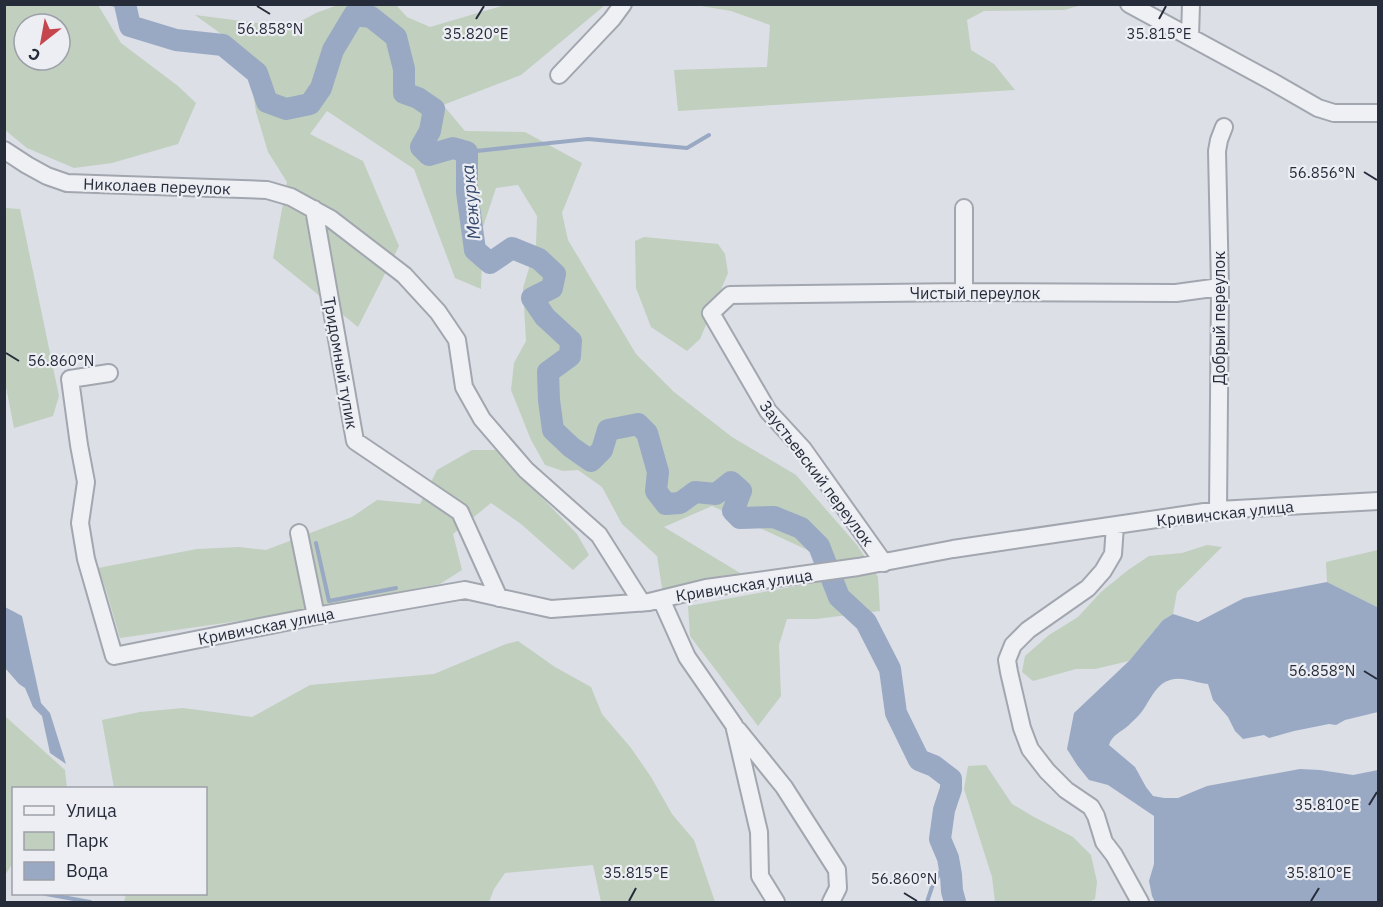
<svg xmlns="http://www.w3.org/2000/svg" width="1383" height="907" font-family="'IBM Plex Sans',sans-serif">
  <style>
    .green { fill: #c1cfbe; fill-rule: evenodd }
    .water { fill: #99a9c4 }
    .lines { fill: none; stroke-linecap: round; stroke-linejoin: round }
    .stream { stroke: #99a9c4; stroke-width: 4 }
    .river { stroke: #99a9c4; stroke-width: 22 }
    .minor-casing { stroke: #a2a6af; stroke-width: 20 }
    .minor { stroke: #eff0f4; stroke-width: 16 }
    .ticks { fill: none; stroke: #272c3b; stroke-width: 2 }
    .labels { text-anchor: middle; stroke-width: 4.5; stroke-linejoin: round; paint-order: stroke }
    .street-label { font-size: 16px; fill: #272c3b; stroke: #eceef3 }
    .water-label { font-size: 18px; font-style: italic; fill: #34476c; stroke: #eceef3 }
    .ticks-label { font-size: 15px; text-anchor: middle; fill: #272c3b; stroke: #eceef3; stroke-width: 4.5; stroke-linejoin: round; paint-order: stroke }
  </style>
  <rect width="100%" height="100%" fill="#dcdfe6"/>
  <!-- green -->
  <path class="green" d="M4,5H98L121,43L178,86L196,103L178,144L112,163L74,168L27,148L5,130ZM24,24H60V60H24Z
    M338,5H396L407,17L430,27L505,5L604,6L521,75L443,105L465,131L525,132L582,163L562,213L568,240L636,354L674,392L732,437L796,475L857,545L878,577L880,611L816,619H787L779,645L781,696L758,726L690,636L688,606L818,582L814,553L712,506L664,527L745,576L663,594L657,556L622,524L602,487L578,470L563,471L545,465L531,440L511,390L514,363L526,341L523,288L536,245L537,216L518,185L496,188L483,227L481,289L455,278L414,169L327,111L310,134L363,161L399,246L358,327L273,258L287,182L268,152L256,112L253,93L257,60L195,15L290,27L316,13Z
    M695,5V4L1082,5L1064,10L984,11L967,20L971,50L994,64L1015,90L678,111L674,70L767,67L770,25L731,11Z
    M5,208L20,209L59,396L53,416L14,428L4,377Z
    M644,237L718,244L725,254L728,273L700,339L687,351L651,327L636,288L635,241Z
    M472,450H496L577,534L589,555L573,570L521,524L491,503L453,534L462,570L440,584L302,612L120,638L106,590L98,568L197,549L239,547L266,550L352,517L377,500L420,504L437,470Z
    M1207,545L1222,547L1177,592L1173,614L1163,620L1129,661L1095,669H1076L1033,681L1022,672L1025,656L1049,635L1078,617L1101,592L1128,570L1149,556L1182,553Z
    M1378,550V606L1377,607L1327,582L1326,562Z
    M518,641L555,667L591,687L602,714L631,748L651,777L672,814L694,840L715,902H601L593,865L505,873L494,889L489,902H124L126,894H206V788H114L102,720L140,712L183,708L252,717L310,685L434,674L506,644Z
    M4,714L6,717L65,770L67,788H14L13,863L5,875Z
    M986,765L1012,804L1034,817L1073,837L1091,855L1097,882L1095,899L1089,902H995L992,877L964,789L968,766Z"/>
  <!-- water -->
  <path class="water" d="M1327,582L1377,607L1378,612V712L1345,720L1336,725L1329,724L1294,731L1269,738L1264,735L1243,739L1235,731L1228,717L1213,700L1208,684C1195,683 1183,676 1170,680C1157,684 1152,696 1145,707C1141,714 1134,720 1129,725C1121,732 1112,735 1109,745L1135,767L1146,787L1153,796L1164,798H1178L1207,786L1300,769L1320,770L1353,775L1378,770V902H1155L1152,896L1149,881L1154,864V816L1108,785L1089,780L1077,765L1067,749L1074,713L1129,661L1163,620L1173,614L1198,622L1244,598Z
    M5,607L22,616L41,703L50,713L66,764L50,753L42,716L33,707L25,688L19,684L5,668Z"/>
  <g class="lines">
    <!-- stream -->
    <path class="stream" d="M111,4L125,7
      M467,152L588,139L687,148L709,135
      M316,543L329,601L396,588
      M46,894L90,902
      M927,902L932,887L948,858"/>
    <!-- river -->
    <path class="river" d="M125,4L130,26L176,40L223,45L257,73L267,102L286,109L310,104L321,88L333,50L354,15L371,17L396,37L404,69V93L418,98L434,109L430,131L421,147L429,155L453,148L467,152V192L475,250L490,263L512,248L539,259L555,274L552,288L532,298L545,317L571,341L570,356L548,372L549,400L553,430L571,447L591,461L602,450L608,430L638,424L647,433L658,472L656,491L666,504L680,503L695,492L716,494L731,482L741,491L733,511L740,518L774,517L801,528L819,546L839,597L866,622L890,669L896,713L919,760L934,766L951,779V789L944,810L940,839L948,858L951,875L952,891L955,902"/>
    <defs>
      <path id="minor" d="M1129,4L1271,81L1318,108L1334,113H1378
        M1190,37L1191,4
        M559,75L612,19L623,4
        M4,150L27,165L47,176L67,183L267,190L291,197L331,219L404,275L438,312L457,340L464,387L482,419L526,470L599,535L642,603
        M314,209L355,441L460,512L499,598
        M964,292V208
        M109,373L70,379L79,445L86,482L80,523L86,559L114,656L316,616L465,590L551,609L649,602L706,588L858,567L953,549L1218,510L1378,501
        M1218,510L1220,287L1217,151L1219,140L1224,127
        M1115,526L1113,554L1103,571L1088,588L1028,630L1013,645L1007,660L1009,672L1022,728L1030,749L1047,771L1066,790L1091,807L1096,816L1104,842L1114,855L1140,902
        M299,533L316,616
        M884,563L803,449L768,411L711,313L730,295L964,292L1176,293L1220,287
        M661,599L687,657L734,725L759,832L760,876L776,902
        M738,730L784,787L837,870L838,888L831,902"/>
    </defs>
    <!-- minor casing -->
    <use href="#minor" class="minor-casing"/>
    <!-- minor -->
    <use href="#minor" class="minor"/>
  </g>
  <!-- ticks -->
  <path class="ticks" d="M257,6L270,14M476,19L484,6M1159,19L1166,6M1364,172L1377,180M6,353L19,361M1364,671L1377,679M1369,805L1377,792M904,893L917,901M629,901L636,888M1311,901L1319,888"/>
  <g class="labels">
    <!-- street labels -->
    <g class="street-label">
      <text transform="translate(157 186) rotate(2)" y="6">Николаев переулок</text>
      <text x="975" y="299">Чистый переулок</text>
      <text transform="translate(1219 318) rotate(-90)" y="6">Добрый переулок</text>
      <text transform="translate(341 363) rotate(80)" y="6">Тридомный тупик</text>
      <text transform="translate(817 473) rotate(53)" y="6">Заустьевский переулок</text>
      <text transform="translate(1225 513) rotate(-6)" y="6">Кривичская улица</text>
      <text transform="translate(744 585) rotate(-9)" y="6">Кривичская улица</text>
      <text transform="translate(266 626) rotate(-11)" y="6">Кривичская улица</text>
    </g>
    <!-- water labels -->
    <g class="water-label">
      <text transform="translate(471 202) rotate(-95)" y="6">Межурка</text>
    </g>
  </g>
  <g class="ticks-label">
    <text x="270" y="34">56.858°N</text>
    <text x="1159" y="39">35.815°E</text>
    <text x="476" y="39">35.820°E</text>
    <text x="1322" y="178">56.856°N</text>
    <text x="61" y="366">56.860°N</text>
    <text x="1322" y="676">56.858°N</text>
    <text x="1327" y="810">35.810°E</text>
    <text x="636" y="878">35.815°E</text>
    <text x="1319" y="878">35.810°E</text>
    <text x="904" y="884">56.860°N</text>
  </g>
  <!-- border -->
  <rect width="1383" height="907" fill="none" stroke="#272c3b" stroke-width="12"/>
  <!-- legend -->
  <rect x="12" y="787" width="195" height="108" fill="#eceef3" stroke="#9da0a9" stroke-width="1.5"/>
  <rect x="24" y="806" width="30" height="9" fill="#eff0f4" stroke="#9da0a9" stroke-width="1.5"/>
  <text x="66" y="817" font-size="18" fill="#272c3b">Улица</text>
  <rect x="24" y="832" width="30" height="18" fill="#c1cfbe" stroke="#9da0a9" stroke-width="1.5"/>
  <text x="66" y="847" font-size="18" fill="#272c3b">Парк</text>
  <rect x="24" y="862" width="30" height="18" fill="#99a9c4" stroke="#9da0a9" stroke-width="1.5"/>
  <text x="66" y="877" font-size="18" fill="#272c3b">Вода</text>
  <!-- north arrow -->
  <g transform="translate(42 42) rotate(211)"><circle r="28" fill="#eceef3" stroke="#9da0a9" stroke-width="1.5"/>
  <path d="M0-4.5L10 22L0 15L-10 22Z" fill="#c5474d"/>
  <text y="-9" font-size="16" font-weight="bold" text-anchor="middle" fill="#272c3b">С</text>
  </g>
</svg>
